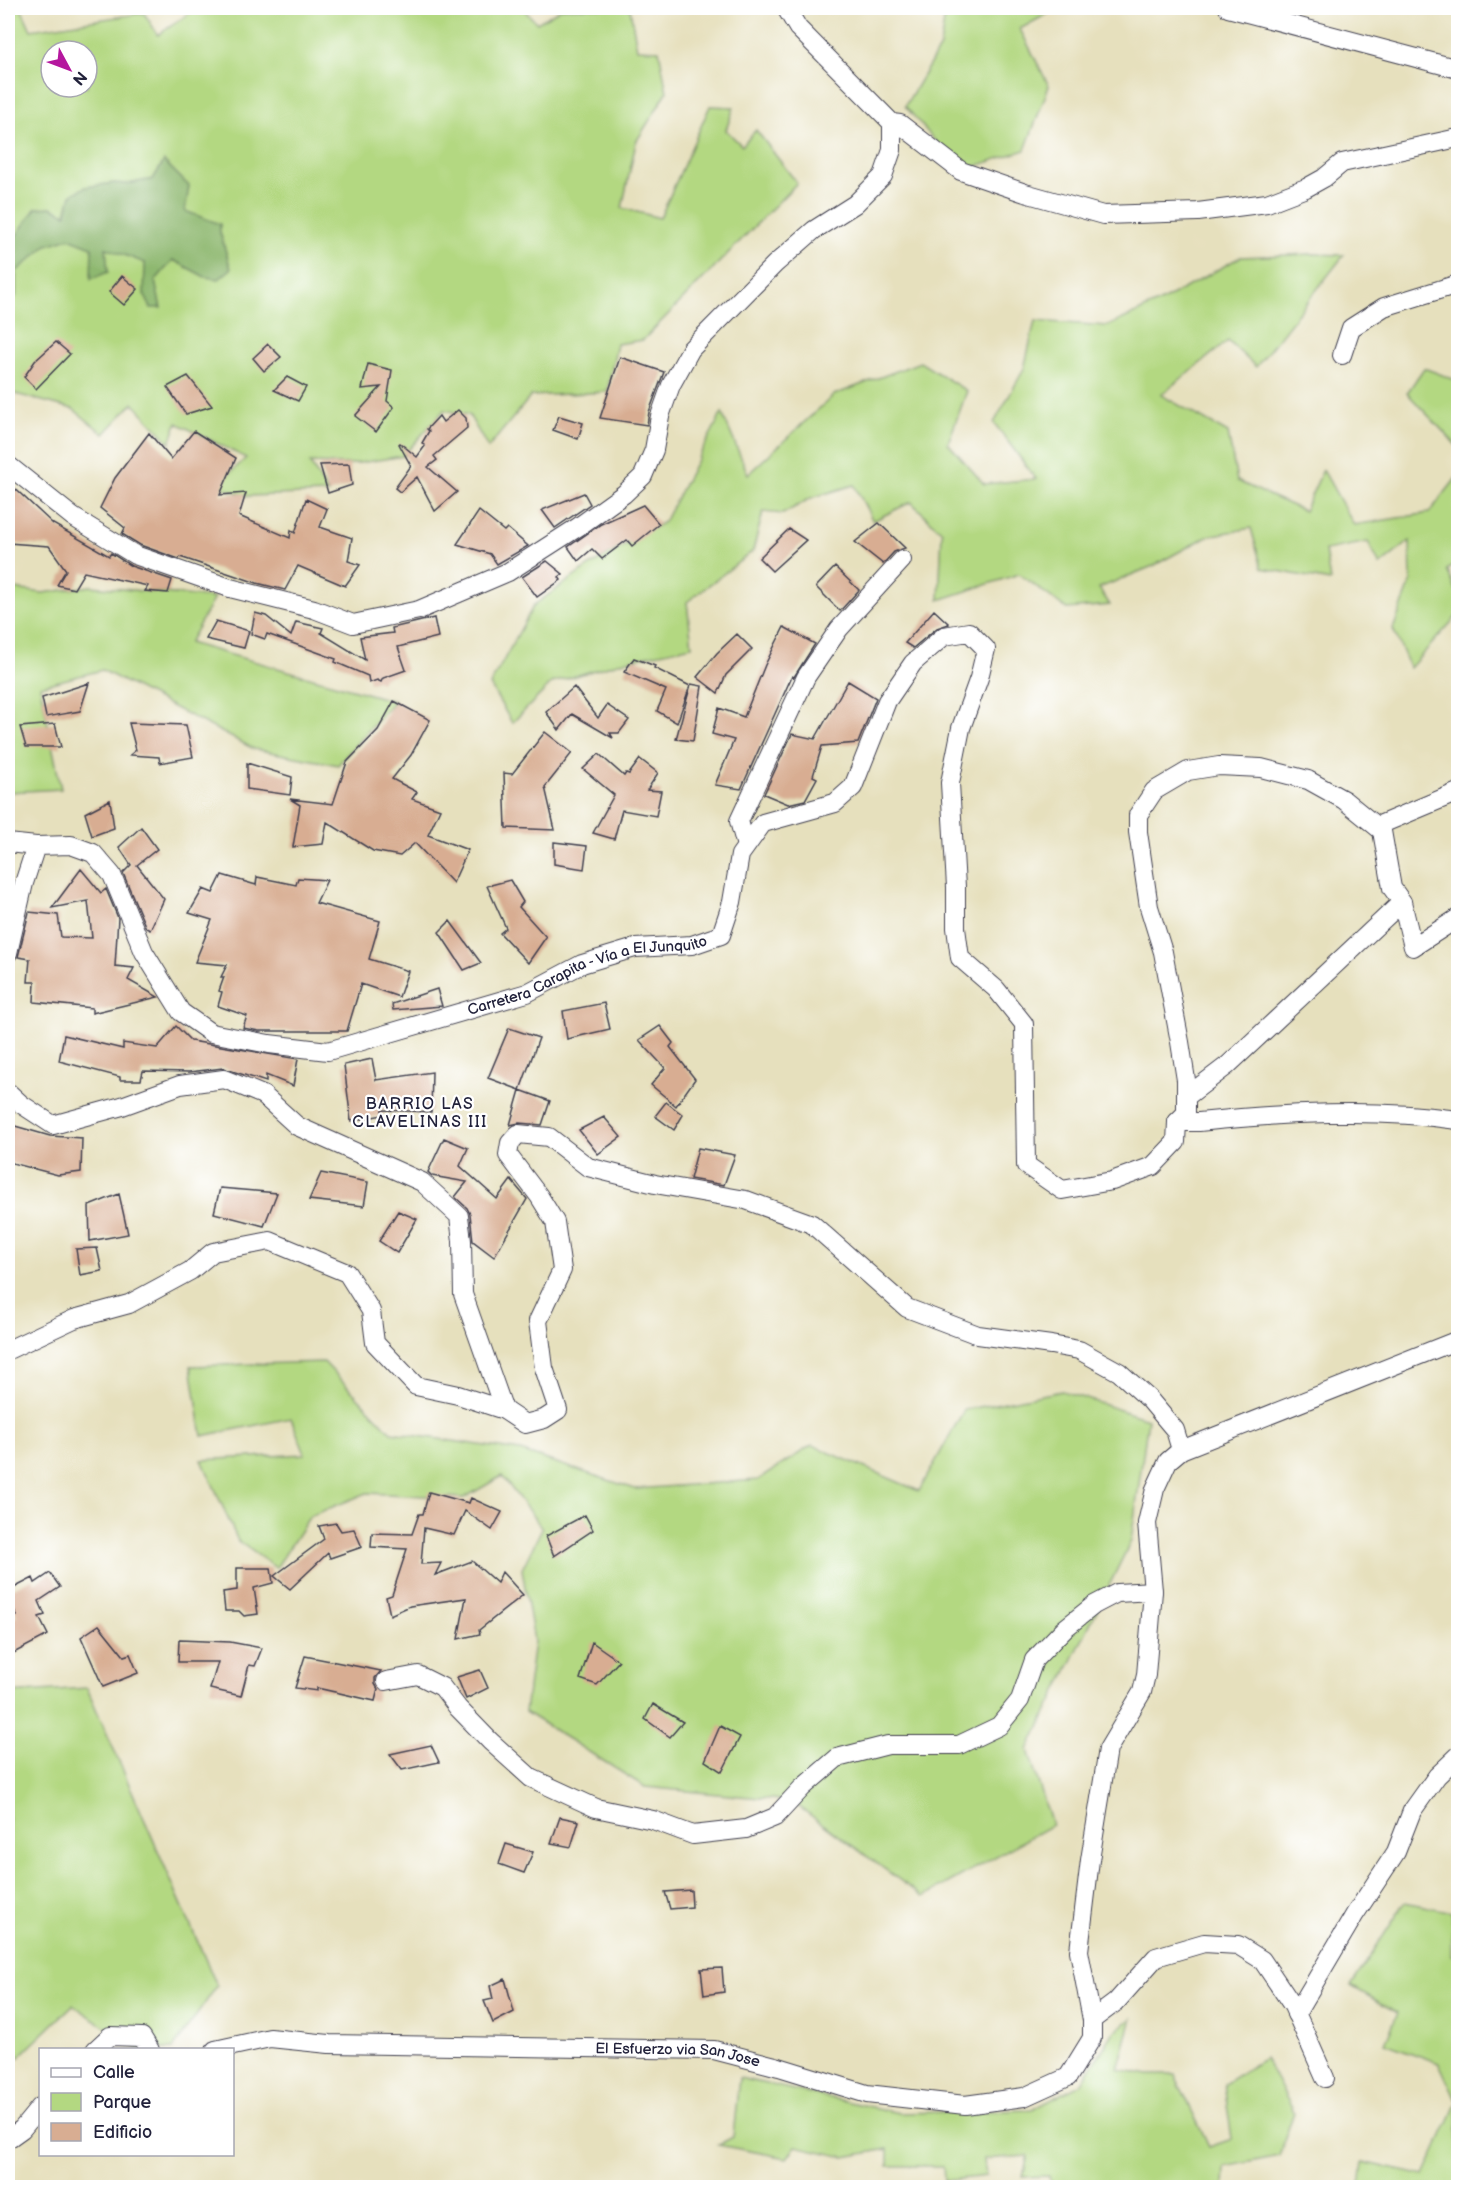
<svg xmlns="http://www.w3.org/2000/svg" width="1466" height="2195" font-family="'Balsamiq Sans',sans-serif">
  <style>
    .green { fill: #b3d881; stroke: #6a7d5e; stroke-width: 1.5; fill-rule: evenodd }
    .forest { fill: #8eb86f; stroke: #586d55; stroke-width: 1.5 }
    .building { fill: #d8ad92 }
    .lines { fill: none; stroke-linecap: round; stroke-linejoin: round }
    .minor-casing { stroke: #3f3e4e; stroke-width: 20 }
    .minor { stroke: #fff; stroke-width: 18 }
    .labels { text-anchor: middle; stroke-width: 4.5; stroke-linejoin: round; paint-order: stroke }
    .street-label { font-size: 15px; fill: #22223b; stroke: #fff }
    .neighbourhood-label { font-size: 16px; letter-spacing: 1.5px; fill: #22223b; stroke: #fff }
  </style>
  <rect width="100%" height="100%" fill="#fff"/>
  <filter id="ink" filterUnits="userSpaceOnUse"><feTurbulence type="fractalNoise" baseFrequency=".0167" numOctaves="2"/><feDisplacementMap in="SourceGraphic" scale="12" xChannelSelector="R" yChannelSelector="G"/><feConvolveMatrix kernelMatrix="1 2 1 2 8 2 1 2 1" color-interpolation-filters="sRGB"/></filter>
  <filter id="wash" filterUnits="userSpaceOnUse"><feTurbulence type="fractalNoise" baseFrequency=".008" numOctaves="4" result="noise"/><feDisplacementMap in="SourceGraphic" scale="24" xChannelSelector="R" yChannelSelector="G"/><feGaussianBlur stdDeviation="1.35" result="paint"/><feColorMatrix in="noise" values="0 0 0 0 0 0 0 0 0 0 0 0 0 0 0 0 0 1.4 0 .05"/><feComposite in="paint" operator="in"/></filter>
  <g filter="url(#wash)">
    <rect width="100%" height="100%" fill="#e6e0bd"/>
    <!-- green -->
    <path class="green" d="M8,8H21L31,30L144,13L158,35L197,8H522L537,23L562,8H630L637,49L659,50L667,92L636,142L622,208L660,218L710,106L734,107L726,130L742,146L756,130L797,183L643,340L617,344L607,392L531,396L488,448L469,415L444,410L403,456L353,464L310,463L328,493L248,496L216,486L246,458L177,423L170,443L133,403L104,434L73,409L8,392ZM51,51H87V87H51Z
      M946,8H1058L1020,29L1049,86L1025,150L961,171L905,106L940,47Z
      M1312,254L1344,255L1256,367L1228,341L1161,395L1228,433L1237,481L1304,511L1323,470L1354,525L1429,513L1458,476V563L1447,570L1458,594V615L1410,668L1393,629L1411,582L1410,541L1380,565L1368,542L1325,550L1330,581L1262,568L1251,528L1208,536L1153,566L1099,588L1110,605L1067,609L1019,574L939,600L942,532L911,502L873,521L854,485L811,498L783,514L763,512L753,551L687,602L692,646L628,660L552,683L512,723L490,685L534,605L588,567L664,522L722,413L748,474L834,395L920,362L967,391L948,443L984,484L1036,479L994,423L1024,369L1035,321L1108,326L1164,300L1240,257Z
      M1424,368L1458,381V447L1407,393Z
      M91,586L214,598L189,643L394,701L338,765L254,749L102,670L40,686L61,789L8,792V588L43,593Z
      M324,1362L391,1432L520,1451L635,1489L758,1480L812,1445L919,1491L964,1410L1062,1391L1148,1419L1131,1541L1028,1750L1052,1825L923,1897L791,1801L645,1787L525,1712L534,1641L522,1569L542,1528L502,1476L464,1498L367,1493L310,1516L276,1568L238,1541L202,1460L305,1454L291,1418L202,1436L191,1366Z
      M87,1688L217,1986L173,2049H138L73,2005L18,2058L8,2052V1693Z
      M1405,1902L1452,1912V1955L1458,1957V2187H1360L1363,2162L1424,2176L1457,2102L1439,2063L1385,2043L1398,2013L1351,1986Z
      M1132,2018L1118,2069L1149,2075H1175L1209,2147L1232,2139L1224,2084L1265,2058L1294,2112L1279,2156L1225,2167L1224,2187L1056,2188L1051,2187L1049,2176L1023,2177L1028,2156L984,2159L986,2176L944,2181L943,2166H888V2149L845,2157L796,2146L787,2158L718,2145L733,2137L739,2078L899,2113L1032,2110L1081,2084L1113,2033Z"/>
    <!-- forest -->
    <path class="forest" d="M164,161L189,186L185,211L220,224V232L231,269L219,279L205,277L173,260L155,281L161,308H151L144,294L145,263L106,248L108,272L91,279L92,247L69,238L47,245L16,272V296L8,288V247L36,208L51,207L66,214L71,195L85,187L114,183L127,184L153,179Z"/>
    <g id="blocks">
      <!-- building -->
      <path class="building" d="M122,276L138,289L124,305L109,292Z
        M56,342L70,354L36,389L24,377L35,361Z
        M268,344L281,357L264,371L253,358Z
        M620,357L664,372L649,412L647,425L600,418Z
        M368,364L392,370L387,401L394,407L376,432L355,416L381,387L362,389Z
        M188,376L212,406L186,414L167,387Z
        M287,377L306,387L298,401L274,390Z
        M458,410L466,418L467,428L434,456L437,460L428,467L457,492L435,511L417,477L400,492L395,488L411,466L399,444L400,443L417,457L425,446L422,443L429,431L427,429L439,416L443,422Z
        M559,416L583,423L578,439L553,430Z
        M194,431L236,458L220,495L246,493L239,516L290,538L291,530L295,533L306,499L327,509L320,527L352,538L348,561L360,565L345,586L298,566L285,590L257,583L180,557L179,559L140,545L122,534L125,528L100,508L115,478L149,433L171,459Z
        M349,464L352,485L328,493L320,465Z
        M8,482L53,524L109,556L111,553L131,566L172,580L168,593L145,591L148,586L84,572L74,589L57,585L66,570L49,546L8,543Z
        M584,493L590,504L555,528L542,510Z
        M643,505L659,524L632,546L627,540L602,559L592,549L578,561L568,547L601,524Z
        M479,511L504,531L507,528L528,546L497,564L490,554L457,544Z
        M879,523L905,548L894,552L883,564L855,542Z
        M789,529L806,540L772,571L759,558Z
        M547,561L563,574L559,577L561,580L537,597L522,577Z
        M835,567L859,590L840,611L816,587Z
        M934,610L949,624L937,628L913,648L905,643Z
        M255,613L266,616L291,636L296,622L323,628L321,633L365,660L360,637L393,633L392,628L434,618L438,637L398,647L406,670L383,678L381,682L377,680L369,683L368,676L335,662L336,659L267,634L265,639L251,634Z
        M216,621L249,631L244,648L206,639Z
        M784,627L815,644L794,677L792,676L741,789L715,785L734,740L712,734L719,708L744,717L765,665Z
        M737,634L752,649L726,675L718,693L697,677L717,653Z
        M634,658L655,666L654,668L690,686L677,723L657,711L666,690L624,672Z
        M848,681L876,698L858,743L822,746L813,776L817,778L805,800L788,804L764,794L792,734L815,739Z
        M89,683L80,711L46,717L42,698Z
        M691,684L702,686L693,741L676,739Z
        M574,687L598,718L607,705L629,720L619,733H610L613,738L572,714L559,730L546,712Z
        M394,701L430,720L411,755L392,779L417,792L412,799L440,809L428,835L468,850L453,883L415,843L400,856L373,851L327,822L323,844L293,847L300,805L290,799L333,804L347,762L378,730Z
        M129,723L186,725L193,757L160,763L159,757L130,755L136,750Z
        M55,724L61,747H26L20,727Z
        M545,732L572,753L545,787L555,830L506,828L504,773L512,774Z
        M599,754L624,776L626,773L629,774L640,759L658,773L647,790L661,791L656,816L622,810L614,839L593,833L614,795L583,769Z
        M247,763L292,777L290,795L247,789Z
        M110,800L114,828L92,836L85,813Z
        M141,827L157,849L137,865L164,899L150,930L146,928L123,873L131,865L119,847Z
        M554,842L587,846L584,869L554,864Z
        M81,869L101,893L106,889L118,918L115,966L134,968L128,980L158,997L92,1013V1008L34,1002L35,982H28L30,959L18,957L29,912L58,915L61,937L92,938L88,901L52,908Z
        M222,875L256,885L257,877L296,885L298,878L327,880L316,903L380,921L369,959L408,971L399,997L361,984L347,1031H259L243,1028L247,1016L218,1006L222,992L219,991L224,977H221L227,965L195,962L212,920L189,913L203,889L213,893Z
        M510,880L523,902L519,907L546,937L528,963L500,933L506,928L487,886Z
        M450,921L481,963L464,970L439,932Z
        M437,989L442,1006L393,1010L392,1004Z
        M604,1003L610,1029L567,1039L563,1011Z
        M176,1026L191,1041L298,1059L293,1086L266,1075V1082L223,1068L189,1072L143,1071L141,1080H120V1077L59,1061L64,1035L123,1049V1043L157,1048Z
        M660,1026L673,1043L670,1047L695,1079L676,1106L651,1085L665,1068L639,1040Z
        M509,1028L539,1038L520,1090L488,1078Z
        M372,1059L376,1080L432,1072L431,1112L382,1110L383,1115L351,1121L344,1065Z
        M520,1090L550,1101L542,1125L519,1123L510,1125Z
        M666,1102L683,1115L674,1130L655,1116Z
        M604,1117L621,1137L598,1154L579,1130Z
        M8,1124L50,1136L82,1138L81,1172L58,1175L8,1162Z
        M444,1138L468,1148L460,1166L497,1199L511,1180L527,1199L494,1257L473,1241L470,1214L467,1208L455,1197L467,1182L432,1176L428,1172Z
        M698,1148L735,1155L724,1185L690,1179Z
        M321,1173L368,1182L364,1206L309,1200Z
        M220,1188L277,1193L264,1226L214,1213Z
        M119,1194L128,1234L90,1241L89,1206Z
        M398,1211L417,1219L397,1253L379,1241Z
        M97,1248L102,1271L80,1275L76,1249Z
        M429,1492L469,1503L471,1498L502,1512L492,1530L465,1511L454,1535L424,1528L421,1564L441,1563L435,1575L472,1561L497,1583L502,1572L523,1595L479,1630L480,1634L458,1639L466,1598L410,1606L390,1615L386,1597L392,1595L407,1549L371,1547L372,1533L412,1534L419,1514H423Z
        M585,1515L593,1530L554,1556L546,1536Z
        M336,1523L341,1531L354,1529L362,1547L330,1558L328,1553L290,1589L274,1576L324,1539L319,1526Z
        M237,1568H271L273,1583L254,1588L258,1614L244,1616L239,1611H225L223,1592L237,1590Z
        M50,1573L60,1587L39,1601L45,1615L39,1617L48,1635L8,1656V1620L17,1616L8,1597V1591L33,1578L35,1583Z
        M99,1625L124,1656L130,1654L138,1673L103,1687L81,1637Z
        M179,1640L230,1642L262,1648L255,1666L249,1665L241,1696L210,1689L218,1662H178Z
        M592,1642L619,1661L597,1685L580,1679Z
        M305,1656L381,1671L375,1678V1684L378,1689L375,1701L317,1688V1691L295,1688Z
        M480,1670L488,1688L466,1699L457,1677Z
        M653,1704L683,1722L670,1737L645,1719Z
        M720,1726L740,1737L722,1772L705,1761Z
        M431,1745L439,1762L402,1770L390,1754Z
        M560,1817L579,1821L571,1847L551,1843Z
        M506,1844L533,1852L524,1873L499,1864Z
        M691,1890L692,1907L670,1909L665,1892Z
        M722,1968L724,1992L704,1995L701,1969Z
        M505,1979L514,2012L493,2023L484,2001L493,1999L490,1986Z"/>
    </g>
  </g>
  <g filter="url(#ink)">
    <use href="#blocks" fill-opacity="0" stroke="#3f3e4e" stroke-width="1.5"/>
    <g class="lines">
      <defs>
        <g id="minor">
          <path d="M786,8L798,28L892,123L900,124L961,171L1025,193L1103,215L1198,212L1267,203L1306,188L1324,178L1342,163L1458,138"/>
          <path d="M1228,8L1458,69"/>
          <path d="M1342,355L1351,328L1384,307L1458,284"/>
          <path d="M8,465L73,517L135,555L230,588L314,609L353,624L419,610L508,572L578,527L624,494L643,476L654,450L660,416L671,385L691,349L775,264L814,230L855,204L883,176L892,150V123"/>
          <path d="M1377,826L1458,792"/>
          <path id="s1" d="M8,843L36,846L71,845L93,853L112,875L144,952L181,1012L211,1033L269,1044L328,1051L527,993L582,964L635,948L692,945L721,935L732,902L740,855L763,823L835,803L853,787L887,701L913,663L944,636L969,632L986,649L979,678L961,728L950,783L956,887V928L960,958L996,989L1024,1024L1026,1165L1062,1190L1112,1181L1153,1166L1176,1142L1177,1122L1186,1113V1080L1180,1042L1163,952L1149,907L1138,832V815L1154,791L1188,771L1219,766L1261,768L1308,780L1344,800L1382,831L1392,888L1402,902L1413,947L1458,918"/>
          <path d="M746,846L739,821L806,677L839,629L902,560"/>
          <path d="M8,953L24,883L36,846"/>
          <path d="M8,1092L21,1104L53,1125L122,1106L180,1085L224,1079L263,1095L297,1126L422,1182L459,1216L462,1241L463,1294L504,1410"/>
          <path d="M1186,1097L1228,1065L1402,902"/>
          <path d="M1177,1122H1199C1285,1113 1373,1108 1458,1120"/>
          <path d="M8,1350L74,1319L129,1304L190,1271L213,1252L270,1241L347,1273L371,1311L375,1343L416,1386L458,1395L504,1410L525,1424L544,1419L558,1410L544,1368L538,1321L562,1270L555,1222L539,1196L508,1155L510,1143L518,1134L549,1137L588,1167L655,1184L746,1200L812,1224L907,1308L978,1335L1051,1345L1079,1350L1119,1372L1149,1399L1175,1430L1181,1450"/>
          <path d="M386,1681L418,1675L442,1687L458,1708L490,1741L531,1778L596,1808L653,1820L693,1835L746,1829L775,1817L802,1788L837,1758L888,1745H959L999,1726L1020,1700L1034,1660L1064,1629L1094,1605L1117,1593L1153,1591"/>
          <path d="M1296,2014L1355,1914L1396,1852L1412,1811L1437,1776L1458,1756"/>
          <path d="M1092,2020L1116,2002L1156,1957L1204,1943L1238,1945L1262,1960L1293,2006L1325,2078"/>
          <path d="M95,2050L110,2036L142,2037L150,2050"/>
          <path id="s2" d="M215,2050L270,2038L329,2044L714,2050L779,2067L867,2094L965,2105L1024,2097L1068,2077L1092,2038V2020L1079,1951L1090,1860L1108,1749L1142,1692L1146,1675L1153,1591L1147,1523L1155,1489L1168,1461L1181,1450L1458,1340"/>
          <path d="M8,2139L22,2129L40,2107"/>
        </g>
      </defs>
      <!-- minor casing -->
      <use href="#minor" class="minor-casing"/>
      <!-- minor -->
      <use href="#minor" class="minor"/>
    </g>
  </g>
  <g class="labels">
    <!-- street labels -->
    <g class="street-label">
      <text dy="5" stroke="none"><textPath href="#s1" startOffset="696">Carretera Carapita - Vía a El Junquito</textPath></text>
      <text dy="5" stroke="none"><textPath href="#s2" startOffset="465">El Esfuerzo via San Jose</textPath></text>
    </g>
    <!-- neighbourhood labels -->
    <g class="neighbourhood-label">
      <text x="420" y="1109">BARRIO LAS<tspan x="420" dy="18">CLAVELINAS III</tspan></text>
    </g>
  </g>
  <!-- margin -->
  <rect width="1466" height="2195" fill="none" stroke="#fff" stroke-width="30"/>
  <!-- legend -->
  <rect x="39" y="2048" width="195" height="108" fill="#ffffff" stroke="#a7a7b1" stroke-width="1.5"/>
  <rect x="51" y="2068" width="30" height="9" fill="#ffffff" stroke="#a7a7b1" stroke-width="1.5"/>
  <text x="93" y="2078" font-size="18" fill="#22223b">Calle</text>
  <rect x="51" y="2093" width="30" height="18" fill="#b3d881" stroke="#a7a7b1" stroke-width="1.5"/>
  <text x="93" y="2108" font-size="18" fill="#22223b">Parque</text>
  <rect x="51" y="2123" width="30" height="18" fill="#d8ad92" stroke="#a7a7b1" stroke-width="1.5"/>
  <text x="93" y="2138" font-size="18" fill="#22223b">Edificio</text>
  <!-- north arrow -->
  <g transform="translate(69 69) rotate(131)"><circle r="28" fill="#ffffff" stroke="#a7a7b1" stroke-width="1.5"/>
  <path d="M0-4.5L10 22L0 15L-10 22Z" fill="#b5179e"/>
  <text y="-9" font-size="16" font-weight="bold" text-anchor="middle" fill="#22223b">N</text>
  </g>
</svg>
